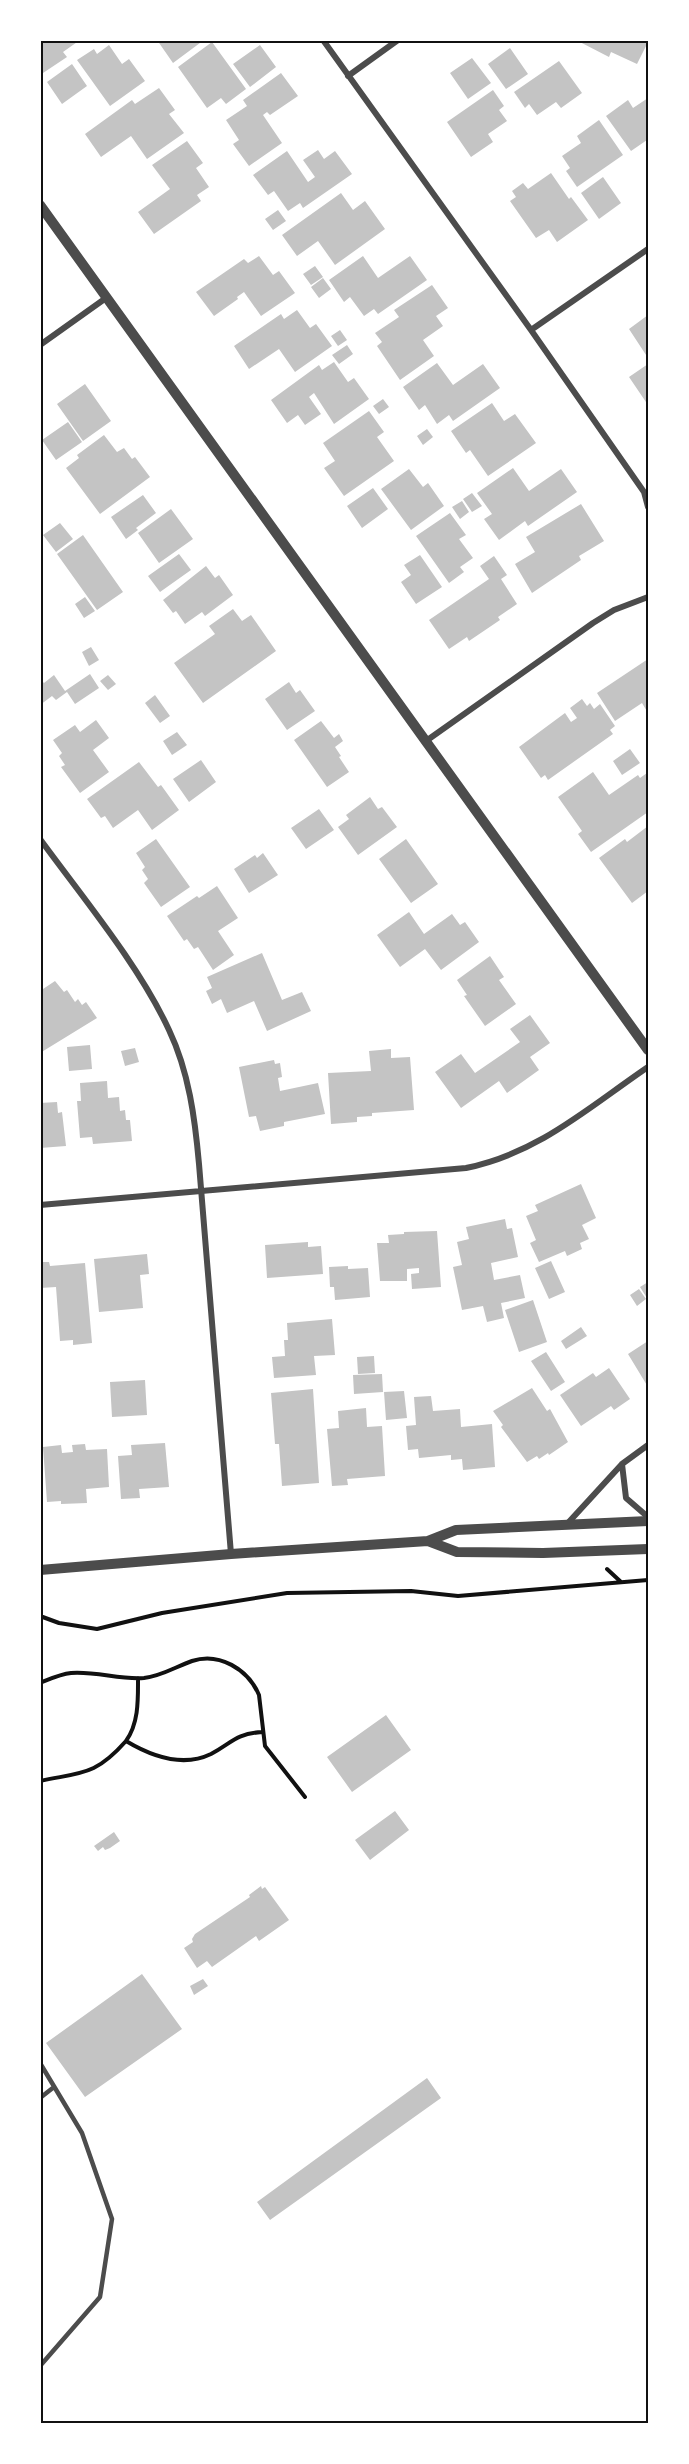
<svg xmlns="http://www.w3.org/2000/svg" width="689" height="2464" font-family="'DM Sans',sans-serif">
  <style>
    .building { fill: #c4c4c4 }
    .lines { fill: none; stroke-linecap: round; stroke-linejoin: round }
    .path { stroke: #111; stroke-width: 4 }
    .service { stroke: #4c4c4c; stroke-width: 4.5 }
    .minor { stroke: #4c4c4c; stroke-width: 6 }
    .tertiary { stroke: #4c4c4c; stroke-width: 10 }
    .neatline { fill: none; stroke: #111; stroke-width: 2 }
  </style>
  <rect width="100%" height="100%" fill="#fff"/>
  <!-- building -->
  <path class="building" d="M40,40H80L63,52L67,57L40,75Z
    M157,40H204L173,63Z
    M576,40H644L648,42L637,64L611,52L609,57Z
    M212,42L246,89L226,104L221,98L207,108L178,67Z
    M109,45L122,64L129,59L145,81L110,106L77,60L94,49L97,54Z
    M260,45L276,67L250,87L233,64Z
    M510,48L528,74L506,89L488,64Z
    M472,58L491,83L468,99L450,73Z
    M559,61L582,93L561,108L556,102L537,115L529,104L525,108L514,92Z
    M72,64L87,86L62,104L47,82Z
    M281,73L298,96L270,115L267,112L263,115L282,143L249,166L233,144L239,140L226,120L247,106L243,100Z
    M159,88L175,110L169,114L184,133L147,159L131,136L101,157L85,134L132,100L135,104Z
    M493,90L504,106L499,110L507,121L488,134L493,142L471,157L447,122Z
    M648,98V142L647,140L631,151L606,116L628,100L633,108Z
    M599,120L623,155L577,187L566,171L570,168L562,156L581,143L577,136Z
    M187,141L203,163L196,168L209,187L197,195L201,201L154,234L138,212L170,189L152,165Z
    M318,150L324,159L335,151L352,174L303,208L300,203L288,211L274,191L268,195L253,175L287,151L308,182L315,177L303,160Z
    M551,173L569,199L571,197L588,220L557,242L549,230L536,238L510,201L516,197L512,191L523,183L528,189Z
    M603,177L621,203L599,219L581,193Z
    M341,193L353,210L365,201L385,229L335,265L318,241L297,256L282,235Z
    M278,210L286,221L273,230L265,219Z
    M259,256L273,275L279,271L295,293L261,316L244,292L237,297L238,299L214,316L196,292L244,259L248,263Z
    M363,256L378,278L410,256L427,280L378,314L374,309L364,316L350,297L344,302L329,280Z
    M315,266L323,277L311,285L303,274Z
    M323,278L331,289L319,298L311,287Z
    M432,285L448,308L436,316L443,326L423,340L434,356L400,380L377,346L382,342L375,333L399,317L394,310Z
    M297,310L310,328L316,324L332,346L295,372L279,349L249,369L234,346L281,314L284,319Z
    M648,315V358L629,329Z
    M340,330L347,340L338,346L331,336Z
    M347,345L353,354L339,364L332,355Z
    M334,362L348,382L354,378L369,399L334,424L314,393L309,397L321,414L305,425L298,415L287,423L271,400L319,365L322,370Z
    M437,363L453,385L483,364L500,388L453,421L449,415L437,424L425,405L419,410L403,387Z
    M648,364V405L629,377Z
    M85,384L111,421L83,441L57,404Z
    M383,399L389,407L379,414L373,406Z
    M492,403L504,421L515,414L536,443L488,476L470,450L466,453L451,431Z
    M369,411L384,432L377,437L394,461L344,496L324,468L335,461L323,443Z
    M68,422L82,442L56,460L42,440Z
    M427,429L433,437L423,445L417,436Z
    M104,435L117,452L124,448L132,459L135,457L150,477L100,514L66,468L79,458L77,455Z
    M513,468L529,491L561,469L577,492L528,526L525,521L499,540L484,519L492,514L477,493Z
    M409,469L423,487L428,483L444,506L411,530L381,489Z
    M373,488L388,509L362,528L347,506Z
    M472,493L482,506L472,512L463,499Z
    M143,495L156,513L136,528L138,530L126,539L111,517Z
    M462,501L469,512L460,519L452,507Z
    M581,504L604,541L579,556L581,560L532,593L515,564L535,552L526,537Z
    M171,509L193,539L159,563L138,533Z
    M450,513L466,535L459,539L473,558L460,567L464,572L449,583L416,536Z
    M60,523L73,539L56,552L43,535Z
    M83,535L123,592L97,610L57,554Z
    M179,554L191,570L160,592L148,576Z
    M420,555L442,587L416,604L401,582L411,575L404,565Z
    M494,556L507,575L501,579L517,604L498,617L500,620L469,641L467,637L449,649L429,620L489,579L480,566Z
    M206,566L215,578L219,575L233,595L205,616L202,612L185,624L176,611L173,613L163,600Z
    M85,597L95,611L84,618L75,604Z
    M233,609L242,621L251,615L276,651L203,703L174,663L215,634L209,626Z
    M91,647L99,660L89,666L82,652Z
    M648,659V713L642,703L615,721L597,693Z
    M90,674L99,688L75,704L67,692L56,700L52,696L40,705V679L44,683L54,675L65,691Z
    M108,675L116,684L108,690L100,681Z
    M289,682L296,693L300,690L315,711L287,730L265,699Z
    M155,695L170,716L160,723L145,703Z
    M582,699L587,706L590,703L594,709L600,704L615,726L610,730L613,734L548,780L545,775L541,778L519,747L565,713L571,722L577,718L570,708Z
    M96,720L109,738L93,750L109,772L80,793L61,767L65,765L59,756L62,753L53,740L75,725L80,732Z
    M321,721L334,738L339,734L343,741L335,747L341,756L339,757L349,772L327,787L294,740Z
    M177,732L187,745L172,755L163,741Z
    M630,749L640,763L622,775L613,761Z
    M201,760L216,782L189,802L173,779Z
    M139,762L158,787L161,785L179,810L152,830L138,810L113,828L105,816L101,818L87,799Z
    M593,772L609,795L638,775L640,778L647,773L648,812L591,852L578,834L582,831L558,797Z
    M370,797L378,809L382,807L397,827L358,855L338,827L349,819L346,815Z
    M319,809L334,830L306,849L291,828Z
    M648,826V891L632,903L599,858L625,839L627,842Z
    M156,839L190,887L161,907L144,883L148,879L142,870L145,867L136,853Z
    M406,839L438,884L411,903L379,859Z
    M263,853L278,875L249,893L234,869L255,855L257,858Z
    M217,886L238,918L218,931L234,955L213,970L198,947L194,949L187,939L184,941L167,916L197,896L199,898Z
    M409,912L424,934L452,914L460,925L465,922L479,942L441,970L425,949L400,967L377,935Z
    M262,953L282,1000L302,992L311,1011L267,1031L254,1001L227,1013L221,999L212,1004L206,991L212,988L207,977Z
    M490,956L504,977L499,980L516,1004L485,1026L464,996L467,995L457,980Z
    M55,981L64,992L67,990L75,1002L78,999L82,1005L86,1002L97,1018L40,1053V991Z
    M530,1015L550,1043L530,1057L539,1070L507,1093L499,1081L461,1108L435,1072L461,1054L475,1073L520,1042L510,1029Z
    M90,1045L92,1069L69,1071L67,1047Z
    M135,1048L139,1062L125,1066L121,1051Z
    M391,1049V1058L410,1057L414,1110L372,1113V1116L357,1117V1122L331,1124L328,1073L371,1071L369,1051Z
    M274,1060L275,1064L280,1063L282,1077L278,1078L280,1091L318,1083L325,1114L284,1122V1126L260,1131L256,1116L249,1117L239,1067Z
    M107,1081L108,1098L119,1097L120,1111L125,1110L126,1120H130L132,1141L93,1144L92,1137L80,1138L77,1101H81L80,1083Z
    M57,1102L58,1113L62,1112L66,1146L40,1148V1103Z
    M581,1184L596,1218L582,1225L589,1239L580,1243L582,1249L567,1256L565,1251L539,1262L530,1243L536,1240L526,1216L538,1211L535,1205Z
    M505,1219L507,1229L512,1228L518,1257L491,1263L494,1280L520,1275L525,1298L501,1303L504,1318L487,1322L483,1306L462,1310L453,1267L462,1265L457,1242L469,1239L466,1227Z
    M437,1231L441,1287L412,1289L411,1274L419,1273V1268L407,1269V1281H380L377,1243H389L388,1235L404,1234V1232Z
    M308,1242V1247L321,1246L323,1274L267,1278L265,1245Z
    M147,1254L149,1274L140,1275L143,1308L99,1312L94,1259Z
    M551,1261L565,1292L549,1299L535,1268Z
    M40,1262H49L50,1266L85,1263L92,1343L73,1345V1340L60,1341L56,1287L40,1288Z
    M348,1266V1269L368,1268L370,1297L335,1300L334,1287H330L329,1267Z
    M648,1282V1297L647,1298L640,1287Z
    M639,1289L646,1299L637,1306L630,1295Z
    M533,1300L547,1342L519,1352L505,1310Z
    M332,1319L335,1355L314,1356L316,1375L274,1378L272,1357L285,1356L284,1340H288L287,1323Z
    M581,1327L587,1336L566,1349L561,1341Z
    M648,1341V1387L628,1354Z
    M546,1352L565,1382L551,1391L531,1361Z
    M374,1356L375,1373L358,1374L357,1357Z
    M609,1368L630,1399L614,1410L611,1406L581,1426L560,1395L593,1373L596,1377Z
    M382,1374L383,1392L354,1394L353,1375Z
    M145,1380L147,1415L112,1417L110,1382Z
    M532,1388L547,1411L550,1409L568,1442L549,1455L548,1453L539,1459L537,1456L527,1462L501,1427L503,1425L493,1411Z
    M313,1389L319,1483L282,1486L279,1444H275L271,1393Z
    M404,1391L407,1418L386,1420L384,1392Z
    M431,1396L433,1411L460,1409L461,1427L492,1424L495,1467L463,1470L462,1459L451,1460V1455L419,1458L418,1449L408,1450L406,1426L416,1425L414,1397Z
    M366,1408L367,1427L382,1426L385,1476L347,1479L348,1485L332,1486L327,1429L339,1428L338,1411Z
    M165,1443L169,1487L139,1489L140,1498L121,1499L118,1456L132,1455L131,1445Z
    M85,1444L86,1450L107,1449L109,1487L86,1489L87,1503L61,1504V1501L47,1502L43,1447L61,1445L62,1453L73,1452L72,1445Z
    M386,1715L411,1750L352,1792L327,1757Z
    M395,1811L409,1830L370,1860L355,1840Z
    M114,1832L120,1841L110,1848L105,1850L103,1847L98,1851L94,1846Z
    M261,1886L262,1889L265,1887L289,1920L259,1941L256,1936L212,1967L207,1961L197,1968L184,1948L193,1942L192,1939L195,1934L250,1897L249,1895Z
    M142,1974L182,2029L85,2097L46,2043Z
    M203,1979L208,1986L194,1995L190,1986Z
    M427,2078L441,2098L270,2220L257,2202Z"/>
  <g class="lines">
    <!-- path -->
    <path class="path" d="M607,1569L621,1582
      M40,1616L59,1623L97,1629L162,1613L287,1593L411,1591L458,1596L648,1580
      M40,1683C50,1679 60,1674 71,1673C96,1671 120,1680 144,1678C162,1676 175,1667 192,1661C219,1652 248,1669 259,1695L265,1746L305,1797
      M126,1741C139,1723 138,1699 138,1678
      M40,1781C82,1772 95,1776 126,1741C151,1756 182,1768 211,1754C233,1742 235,1734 262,1732"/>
    <!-- service -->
    <path class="service" d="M40,2063L82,2133L112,2219L100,2297L40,2366
      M40,2098L54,2087"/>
    <!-- minor -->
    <path class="minor" d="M323,40L531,330L644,492L648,507
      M348,76L398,40
      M531,330L648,249
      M40,345L106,298
      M426,741L593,623L614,610L648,597
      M40,839C83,898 139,965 169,1030C189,1072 195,1119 199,1164L231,1554
      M40,1205L466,1168C539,1153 589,1107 648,1067
      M622,1464L626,1498L648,1517
      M567,1524L622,1464L648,1445"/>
    <!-- tertiary -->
    <path class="tertiary" d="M40,205L648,1050
      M428,1541L457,1552L543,1553L648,1549
      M40,1570L231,1554L428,1541L456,1530L648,1521"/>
  </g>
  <!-- border -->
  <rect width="689" height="2464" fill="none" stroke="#ffffff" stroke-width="84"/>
  <rect x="42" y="42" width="605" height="2380" class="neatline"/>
</svg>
